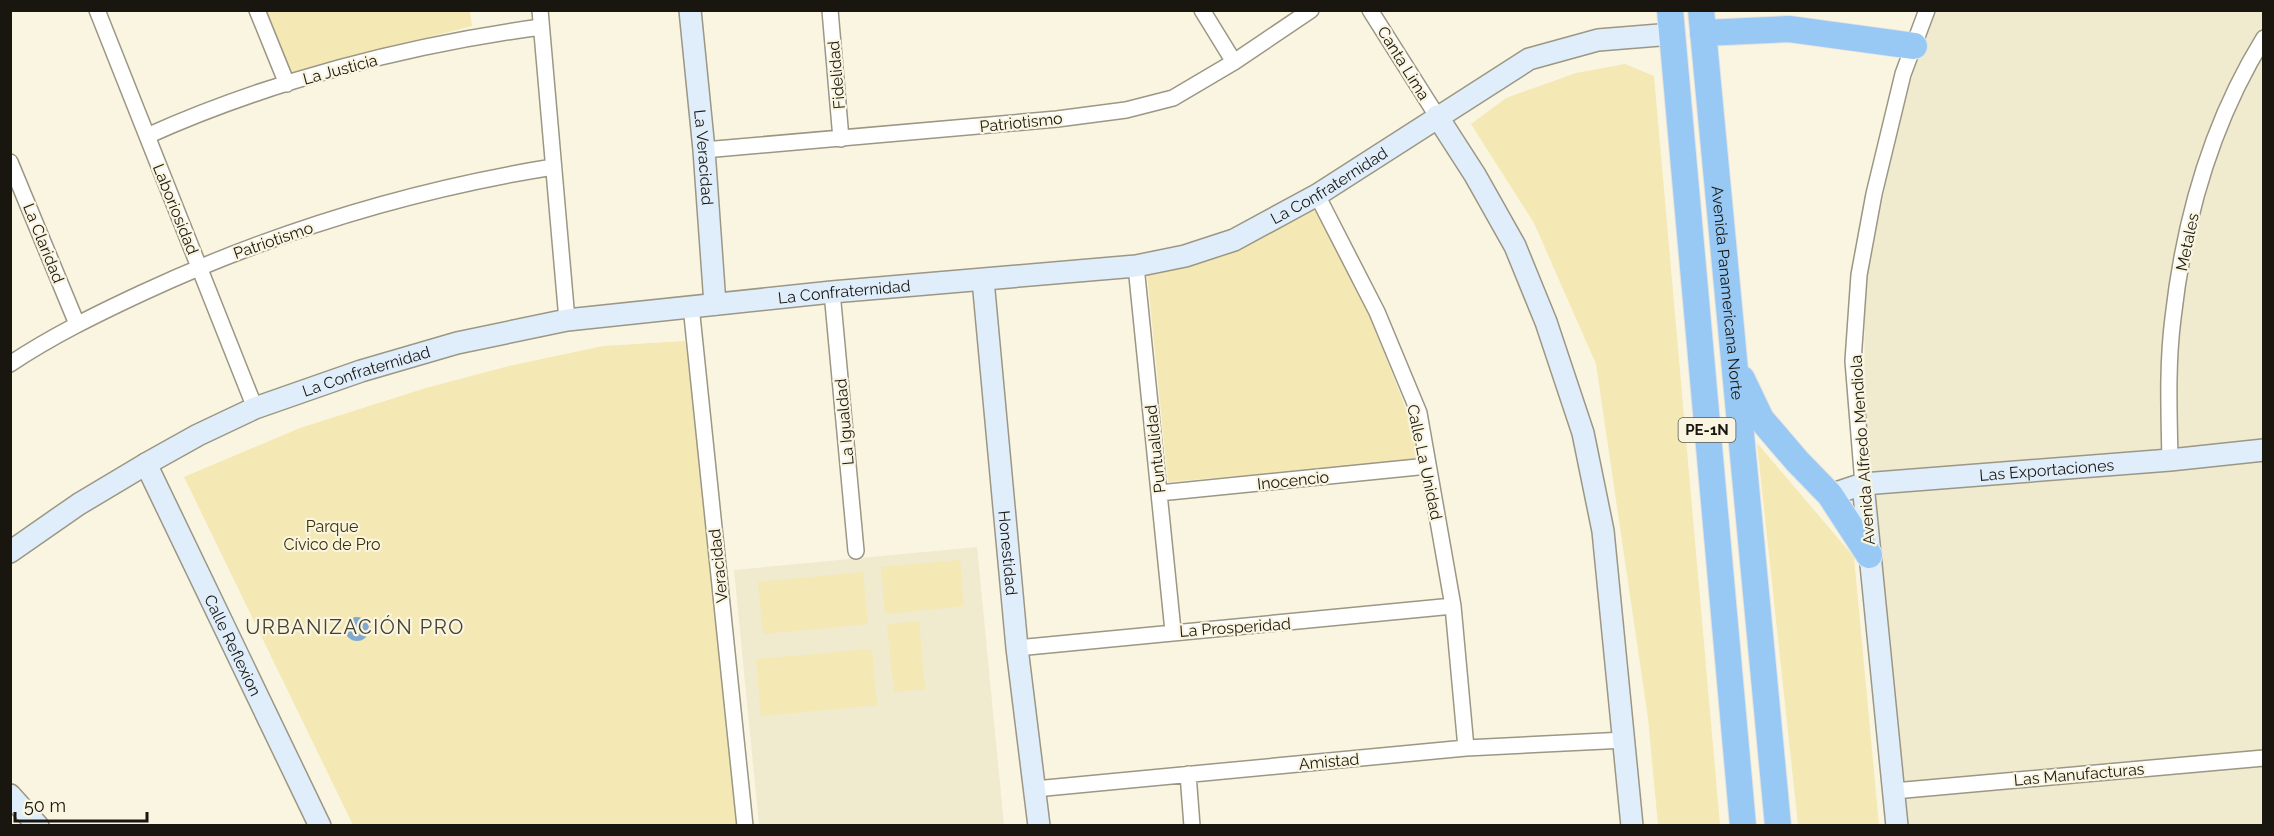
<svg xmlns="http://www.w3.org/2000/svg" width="2274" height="836" font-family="Raleway,sans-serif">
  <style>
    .built { fill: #f0eace }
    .green { fill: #f4e8b4 }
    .water { fill: #7ea9d0 }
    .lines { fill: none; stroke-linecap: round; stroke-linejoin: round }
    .street-casing { stroke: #9b9784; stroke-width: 18 }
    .secondary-casing { stroke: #9b9784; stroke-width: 24 }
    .highway-casing { stroke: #e3e3e2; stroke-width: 28 }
    .street { stroke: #fff; stroke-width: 15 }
    .secondary { stroke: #e0eefc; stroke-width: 21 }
    .highway { stroke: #98c8f4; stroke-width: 26 }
    .labels { text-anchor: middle; stroke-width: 4.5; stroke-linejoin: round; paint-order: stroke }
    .shield { fill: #faf5e0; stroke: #5c594e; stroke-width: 1.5 }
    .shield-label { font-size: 15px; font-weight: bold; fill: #18160f }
    .street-label { font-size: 16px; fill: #18160f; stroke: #faf5e0 }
    .park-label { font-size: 16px; fill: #3c3204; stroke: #faf5e0 }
    .quarter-label { font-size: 20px; letter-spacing: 1.5px; fill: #444030; stroke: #faf5e0 }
  </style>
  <rect width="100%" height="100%" fill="#faf5e0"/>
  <!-- built -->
  <path class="built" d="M1936,11H2263V825H1905L1864,406L1865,286L1902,104Z
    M977,547L1004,825H759L734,570Z"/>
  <!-- green -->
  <path class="green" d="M263,11H470L472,26L289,73Z
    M1625,64L1654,76L1720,825H1658L1648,718L1596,364L1534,223L1471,124L1506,98L1576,73Z
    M1315,208L1368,312L1406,409L1421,460L1168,482L1147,273L1214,256L1265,236Z
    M685,341L746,825H353L184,477L300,428L426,388L509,366L603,346Z
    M1757,443L1854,557L1879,825H1798Z
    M960,560L964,606L885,614L881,567Z
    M863,572L868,624L763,634L758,582Z
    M919,621L925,689L894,692L887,624Z
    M872,649L877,705L761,716L756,659Z"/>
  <!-- water -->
  <path class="water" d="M345 629a12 12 0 1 1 24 0a12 12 0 1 1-24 0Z"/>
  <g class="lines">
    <defs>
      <path id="street" d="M97,10L255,408
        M257,10L287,84
        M540,10L567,320
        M830,10L841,139
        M1202,10L1234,62
        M1370,10L1437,116
        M147,136C269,81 408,45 541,27
        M704,150L1057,119L1126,110L1173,98L1234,62L1311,10
        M10,162L77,324
        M1317,195L1377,312L1419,413L1453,606L1466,748
        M1136,266L1173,631
        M832,292L856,551
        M691,306L745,826
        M10,364C52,336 97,314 142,293C273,232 411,190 553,167
        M2170,460C2169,412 2167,365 2173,318C2184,220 2212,122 2264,38
        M1863,484L1853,361L1859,275L1874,194L1903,74L1927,10
        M1159,493L1428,466
        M1017,648L1453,606
        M1188,774L1192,826
        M1035,789L1466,748L1625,740
        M1894,791L2264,758"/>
      <g id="secondary">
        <path id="s1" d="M690,10L704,150L715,304"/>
        <path d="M1437,116L1475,175L1515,246L1546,322L1583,433L1603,531L1632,826"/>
        <path id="s2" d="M983,280L1017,648L1039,826"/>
        <path id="s3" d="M146,464L320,826"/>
        <path d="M1863,484L1897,826"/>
        <path id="s4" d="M1830,495L1863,484L2170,460L2264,450"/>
        <path id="s5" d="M10,552L79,504L146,464L198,435L255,408L361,371L457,343L567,320L832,292L1136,266L1185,256L1234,240L1317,195L1529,59L1598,40L1672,34"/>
        <path d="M10,795L38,826"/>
      </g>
      <g id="highway">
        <path d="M1670,10L1743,826"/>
        <path id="s6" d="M1701,10L1778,826"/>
        <path d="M1703,33L1789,29L1914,46"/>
        <path d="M1742,379L1761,419L1797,461L1830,495L1869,555"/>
      </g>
    </defs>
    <!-- street casing -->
    <use href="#street" class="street-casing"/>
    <!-- secondary casing -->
    <use href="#secondary" class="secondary-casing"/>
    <!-- highway casing -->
    <use href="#highway" class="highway-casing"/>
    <!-- street -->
    <use href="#street" class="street"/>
    <!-- secondary -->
    <use href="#secondary" class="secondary"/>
    <!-- highway -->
    <use href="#highway" class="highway"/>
  </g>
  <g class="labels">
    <!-- shield labels -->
    <rect class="shield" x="1678.5" y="418" width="57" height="24" rx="4.5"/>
    <g class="shield-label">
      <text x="1707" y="435">PE-1N</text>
    </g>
    <!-- street labels -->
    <g class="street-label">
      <text transform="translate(1404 63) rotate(58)" y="6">Canta Lima</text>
      <text transform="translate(340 69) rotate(-15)" y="6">La Justicia</text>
      <text transform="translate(836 75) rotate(-95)" y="6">Fidelidad</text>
      <text transform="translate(1021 122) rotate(-6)" y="6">Patriotismo</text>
      <text dy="6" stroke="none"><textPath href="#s1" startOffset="148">La Veracidad</textPath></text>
      <text dy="6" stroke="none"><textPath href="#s5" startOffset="1392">La Confraternidad</textPath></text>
      <text transform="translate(176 209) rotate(68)" y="6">Laboriosidad</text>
      <text transform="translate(273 240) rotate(-19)" y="6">Patriotismo</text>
      <text transform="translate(2187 242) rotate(-78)" y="6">Metales</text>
      <text transform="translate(44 243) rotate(68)" y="6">La Claridad</text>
      <text dy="6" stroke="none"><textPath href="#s5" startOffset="888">La Confraternidad</textPath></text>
      <text dy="6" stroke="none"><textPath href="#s6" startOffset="284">Avenida Panamericana Norte</textPath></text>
      <text dy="6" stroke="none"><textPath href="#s5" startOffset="402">La Confraternidad</textPath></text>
      <text transform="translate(844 422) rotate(-95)" y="6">La Igualdad</text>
      <text transform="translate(1155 449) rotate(-96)" y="6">Puntualidad</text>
      <text transform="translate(1862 450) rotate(-94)" y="6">Avenida Alfredo Mendiola</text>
      <text transform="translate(1425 462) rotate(78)" y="6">Calle La Unidad</text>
      <text dy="6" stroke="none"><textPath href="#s4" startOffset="219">Las Exportaciones</textPath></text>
      <text transform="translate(1293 480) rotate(-6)" y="6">Inocencio</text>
      <text dy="6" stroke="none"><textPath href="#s2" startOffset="274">Honestidad</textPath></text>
      <text transform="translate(718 566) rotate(-96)" y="6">Veracidad</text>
      <text transform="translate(1235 627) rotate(-4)" y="6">La Prosperidad</text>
      <text dy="6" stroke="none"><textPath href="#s3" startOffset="201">Calle Reflexion</textPath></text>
      <text transform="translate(1329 761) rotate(-5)" y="6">Amistad</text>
      <text transform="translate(2079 774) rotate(-5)" y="6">Las Manufacturas</text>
    </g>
    <!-- park labels -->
    <g class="park-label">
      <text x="332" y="532">Parque<tspan x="332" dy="18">Cívico de Pro</tspan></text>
    </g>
    <!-- quarter labels -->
    <g class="quarter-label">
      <text x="355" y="634">URBANIZACIÓN PRO</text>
    </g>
  </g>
  <!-- border -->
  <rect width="2274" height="836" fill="none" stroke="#18160f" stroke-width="24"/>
  <!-- scale -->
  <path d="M15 812v9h132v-9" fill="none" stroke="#18160f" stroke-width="3"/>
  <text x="24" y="812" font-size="18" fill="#18160f" stroke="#faf5e0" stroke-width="4.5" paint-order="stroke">50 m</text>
</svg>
